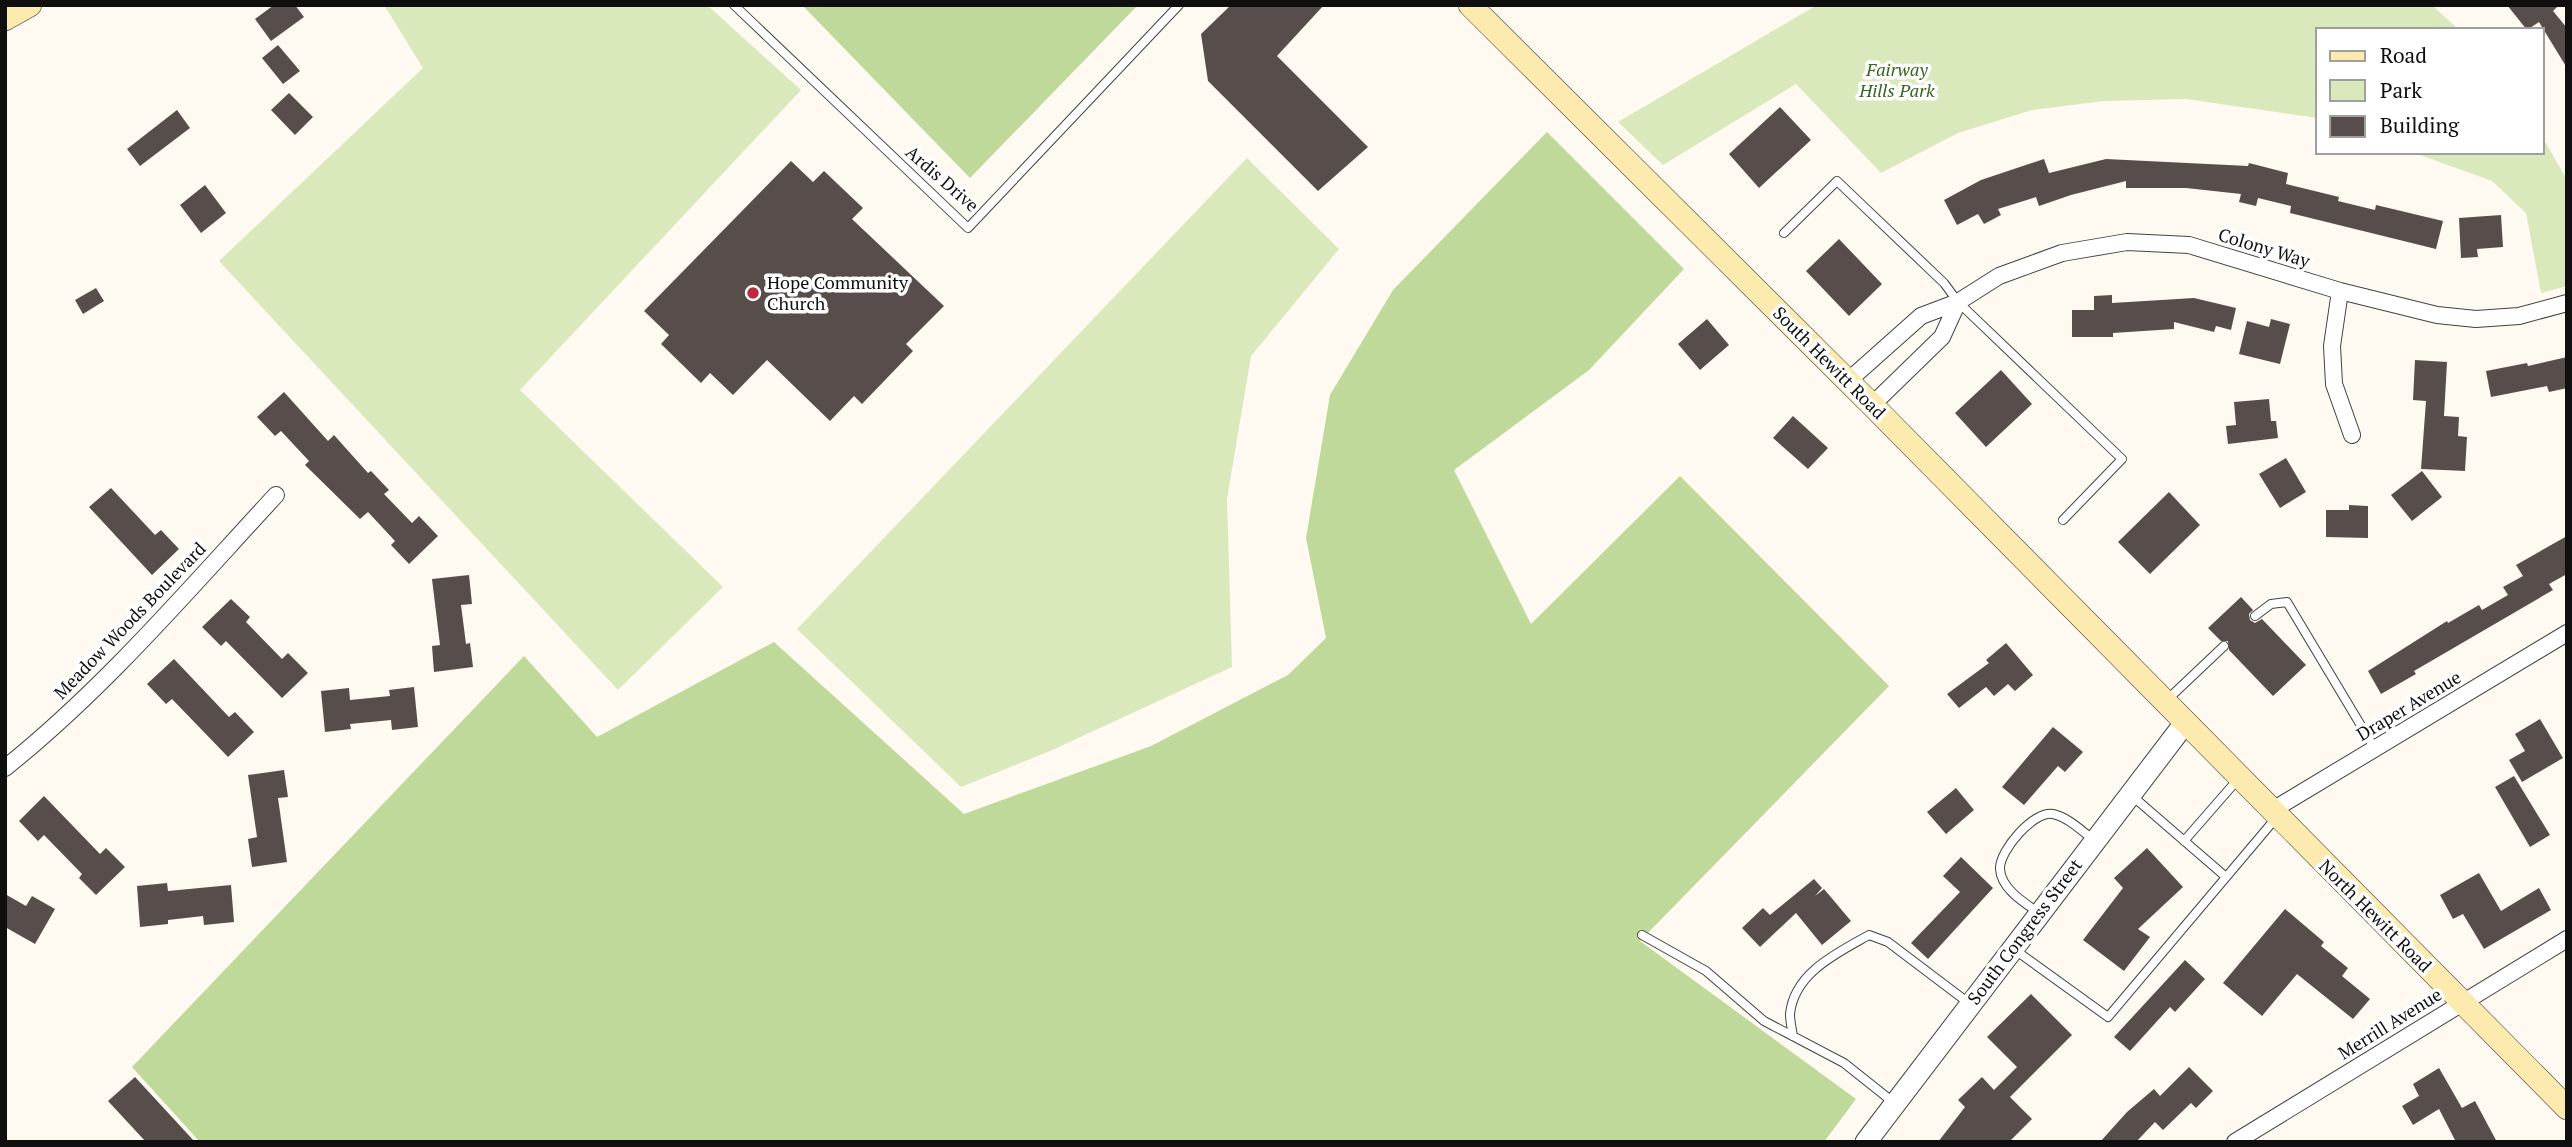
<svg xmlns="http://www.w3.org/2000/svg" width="2572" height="1147" font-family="'PT Serif',serif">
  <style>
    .green { fill: #d9e9bb }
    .forest { fill: #bfd99a }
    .building { fill: #574e4b }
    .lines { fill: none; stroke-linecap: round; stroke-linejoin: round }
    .service-casing { stroke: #424242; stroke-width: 10 }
    .minor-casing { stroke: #424242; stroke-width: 18 }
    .tertiary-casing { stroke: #424242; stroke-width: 23 }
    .secondary-casing { stroke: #313131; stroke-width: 24 }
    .service { stroke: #fff; stroke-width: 8 }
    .minor { stroke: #fff; stroke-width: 16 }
    .tertiary { stroke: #fff; stroke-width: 21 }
    .secondary { stroke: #fdeaae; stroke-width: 23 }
    .poi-dot { fill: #bd2943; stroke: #fff; stroke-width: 2.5 }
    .labels { text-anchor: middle; stroke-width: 7; stroke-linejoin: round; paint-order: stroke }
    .park-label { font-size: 18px; font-style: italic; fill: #376620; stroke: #fff }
    .street-label { font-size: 18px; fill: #0f0f0f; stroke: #fff }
    .poi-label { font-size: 18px; fill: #0f0f0f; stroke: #fff; text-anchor: start }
  </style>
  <rect width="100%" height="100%" fill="#fffaf1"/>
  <!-- green -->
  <path class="green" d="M384,5H707L801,90L520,390L723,587L618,690L219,261L423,68Z
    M1817,5H2432L2459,30H2318V118L2186,99L2104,101L2032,110L1958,133L1881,173L1796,84L1663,165L1618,122Z
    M2542,136L2567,180V286L2541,293L2526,213L2492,181L2412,152H2542Z
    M1247,158L1339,249L1251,356L1227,499L1232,667L1050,751L961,787L797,629Z"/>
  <!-- forest -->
  <path class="forest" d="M802,5H1138L970,178Z
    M1547,132L1684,269L1589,370L1454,470L1531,624L1680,476L1889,686L1640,941L1856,1099L1824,1142H200L132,1067L524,656L597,737L774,642L964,814L1151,746L1288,675L1326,638L1306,538L1330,395L1393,290Z"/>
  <!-- building -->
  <path class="building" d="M274,5H295L304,17L271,41L255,19Z
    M1231,5H1324L1277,56L1368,147L1318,191L1208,81L1201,34Z
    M2507,5H2559L2553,11L2567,28V68L2539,22L2527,30Z
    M278,45L300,71L283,84L262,58Z
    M289,93L313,117L295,135L271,110Z
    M1780,107L1811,140L1759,188L1729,154Z
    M177,110L190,128L140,166L127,149Z
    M2044,159L2049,173L2106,159L2248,166L2249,163L2288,173L2286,184L2339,197L2338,201L2375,210L2376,205L2443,221L2436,249L2290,213L2291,206L2258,198L2256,206L2239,202L2241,194L2186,188H2126V181L2071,195L2039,206L2036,197L1998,209L2001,215L1984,224L1978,214L1957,225L1944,200L1981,180Z
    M791,161L813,182L824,171L863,208L852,219L944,306L906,344L913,351L862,404L854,396L830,421L767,360L733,395L710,373L701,383L661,344L669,335L644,311Z
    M205,185L226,213L201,233L180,205Z
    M2501,215L2503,247L2477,249L2478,257L2461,258L2459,218Z
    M1839,239L1882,284L1849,316L1806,271Z
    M96,288L104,301L83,314L75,300Z
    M2112,295V303L2194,298L2236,308L2231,330L2216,326L2214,332L2174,322V329L2113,333V337H2072V310H2094V296Z
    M1707,319L1729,345L1700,370L1678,344Z
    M2271,319L2290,324L2280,364L2239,354L2247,321L2269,327Z
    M2567,357V388L2549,392L2547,386L2491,397L2486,371L2527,363L2528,366Z
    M2415,360L2447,362L2444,416L2459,417L2458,436L2467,437L2465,471L2421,469L2426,401L2413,400Z
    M2001,370L2032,404L1986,447L1955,413Z
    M284,392L328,441L334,435L368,473L371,471L389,490L384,494L412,523L419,516L438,536L409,564L391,545L395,541L368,512L360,519L305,465L309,461L281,431L275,436L257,417Z
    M2269,399L2271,421H2276L2278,438L2228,444L2226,426L2236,425L2234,402Z
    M1793,416L1828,448L1808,469L1773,438Z
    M2286,458L2306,492L2280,508L2259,474Z
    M2422,471L2442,497L2412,521L2391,495Z
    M111,488L155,535L161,530L179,549L152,575L89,507Z
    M2169,492L2200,525L2150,574L2118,542Z
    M2349,505L2368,506V538L2326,537V510H2349Z
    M2567,536V574L2549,584L2553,590L2414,671L2416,674L2381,694L2368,671L2447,621L2448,623L2479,605L2482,610L2508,595L2503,587L2523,576L2516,565Z
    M469,575L472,604L461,605L466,644L470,643L473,667L434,672L432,646L440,645L432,579Z
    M2241,597L2253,610L2249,614L2250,620L2255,623L2262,619L2306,665L2273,696L2229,650L2228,641H2221L2208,628Z
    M231,599L250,617L246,622L282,659L288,653L308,673L282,698L226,641L221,646L202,627Z
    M2006,643L2033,675L2015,691L2008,684L1994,696L1986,687L1959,708L1947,694L1989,663L1986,660Z
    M174,659L229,717L235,712L254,732L228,757L172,699L166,704L147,684Z
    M414,687L418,727L392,730L391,720L350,724L351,729L325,732L321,691L349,688L350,700L390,696L389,690Z
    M2540,719L2563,758L2522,782L2509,760L2525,751L2515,734Z
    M2053,727L2083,752L2065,772L2058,766L2024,805L2002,787Z
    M284,770L288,797L278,798L287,862L252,867L248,839L257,837L248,775Z
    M2514,776L2550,835L2530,847L2495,787Z
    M1956,788L1974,810L1946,834L1927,812Z
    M44,796L100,854L106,848L125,867L96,895L79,878L82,874L44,835L38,841L19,821Z
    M2147,848L2183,887L2138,929L2150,937L2124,971L2083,940L2123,888L2114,878Z
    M1961,857L1993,888L1928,959L1911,943L1960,892L1943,876Z
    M2479,873L2501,911L2539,888L2551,910L2484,949L2463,914L2453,919L2440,895Z
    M1814,879L1822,888L1815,896L1824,889L1851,921L1822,945L1796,913L1760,947L1742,928L1763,908L1770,915Z
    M167,883L168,891L231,885L234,922L204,925L203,916L168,920V924L140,927L137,886Z
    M5,894L26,906L32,896L55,909L35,944L5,927Z
    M2285,909L2324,942L2321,946L2348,968L2342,976L2370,999L2353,1019L2297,974L2262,1016L2223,983Z
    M2185,960L2205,979L2175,1012L2170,1007L2130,1051L2114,1037Z
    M2031,994L2072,1035L2010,1097L2032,1119L2009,1142H1938L1965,1107L1958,1100L1982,1077L1994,1090L2017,1067L1987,1037Z
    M2189,1067L2213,1091L2196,1108L2191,1103L2163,1130L2155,1122L2136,1142H2100L2127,1112L2154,1089L2160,1096Z
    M2439,1068L2462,1108L2475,1101L2497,1142H2456L2439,1109L2413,1125L2402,1106L2419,1096L2413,1084Z
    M135,1077L195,1142H146L108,1101Z"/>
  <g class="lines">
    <defs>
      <path id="service" d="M734,5L968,228C1038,154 1109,80 1179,5
        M1784,233L1837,181L1944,283L1958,302L2122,459L2063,520
        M2255,616L2271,604L2287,602L2375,749
        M2168,699L2224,646
        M2130,794L2226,877
        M2184,841L2239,778
        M2039,913C2025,903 2001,889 2000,869C1999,851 2034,810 2053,814C2068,817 2083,832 2095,841
        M1642,935L1706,971L1764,1021L1844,1063L1893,1102
        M2015,950L2108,1017L2276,818
        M1793,1036C1792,1030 1790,1021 1790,1014C1794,973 1837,953 1869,935L1888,942L1970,1004"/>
      <path id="minor" d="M2340,291L2332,346L2334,384L2352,435
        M1848,381L1921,316L1958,302L1999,276L2062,253L2127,242L2189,245L2340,291L2437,315L2476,319L2519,316L2567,303
        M1872,405L1942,337L1958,302
        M5,768C105,688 189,589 276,495
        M2271,811L2567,633
        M2235,1142L2567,939"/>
      <path id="tertiary" d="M1866,1142L2185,723"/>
      <path id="secondary" d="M1470,5L1872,405L2567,1108
        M5,19L30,5"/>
    </defs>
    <!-- service casing -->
    <use href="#service" class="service-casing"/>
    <!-- minor casing -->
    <use href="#minor" class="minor-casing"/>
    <!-- tertiary casing -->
    <use href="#tertiary" class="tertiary-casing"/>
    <!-- secondary casing -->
    <use href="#secondary" class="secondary-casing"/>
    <!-- service -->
    <use href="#service" class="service"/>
    <!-- minor -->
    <use href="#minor" class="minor"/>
    <!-- tertiary -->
    <use href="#tertiary" class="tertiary"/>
    <!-- secondary -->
    <use href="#secondary" class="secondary"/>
  </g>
  <!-- markers -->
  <circle class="poi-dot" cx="753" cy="293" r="7"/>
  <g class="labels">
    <!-- park labels -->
    <g class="park-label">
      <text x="1897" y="76">Fairway<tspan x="1897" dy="21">Hills Park</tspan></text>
    </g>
    <!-- street labels -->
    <g class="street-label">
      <text transform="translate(942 179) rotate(41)" y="6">Ardis Drive</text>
      <text transform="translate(2264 248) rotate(17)" y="6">Colony Way</text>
      <text transform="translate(1829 363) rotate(45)" y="6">South Hewitt Road</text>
      <text transform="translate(130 621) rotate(-46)" y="6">Meadow Woods Boulevard</text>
      <text transform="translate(2409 706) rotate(-31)" y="6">Draper Avenue</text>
      <text transform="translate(2375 916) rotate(45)" y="6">North Hewitt Road</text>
      <text transform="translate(2025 932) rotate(-53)" y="6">South Congress Street</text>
      <text transform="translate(2390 1024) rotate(-32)" y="6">Merrill Avenue</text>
    </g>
    <!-- poi labels -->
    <g class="poi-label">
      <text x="767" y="289">Hope Community<tspan x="767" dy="21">Church</tspan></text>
    </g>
  </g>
  <!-- border -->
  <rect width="2572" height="1147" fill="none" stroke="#0f0f0f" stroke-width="14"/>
  <!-- legend -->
  <rect x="2316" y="28" width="228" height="126" fill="#ffffff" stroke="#9f9f9f" stroke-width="2"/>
  <rect x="2330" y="51" width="35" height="10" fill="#fdeaae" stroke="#9f9f9f" stroke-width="2"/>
  <text x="2380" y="63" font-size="21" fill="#0f0f0f">Road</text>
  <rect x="2330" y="80" width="35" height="21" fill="#d9e9bb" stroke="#9f9f9f" stroke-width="2"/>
  <text x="2380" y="98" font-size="21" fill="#0f0f0f">Park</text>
  <rect x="2330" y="116" width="35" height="21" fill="#574e4b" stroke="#9f9f9f" stroke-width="2"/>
  <text x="2380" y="133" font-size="21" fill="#0f0f0f">Building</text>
</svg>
